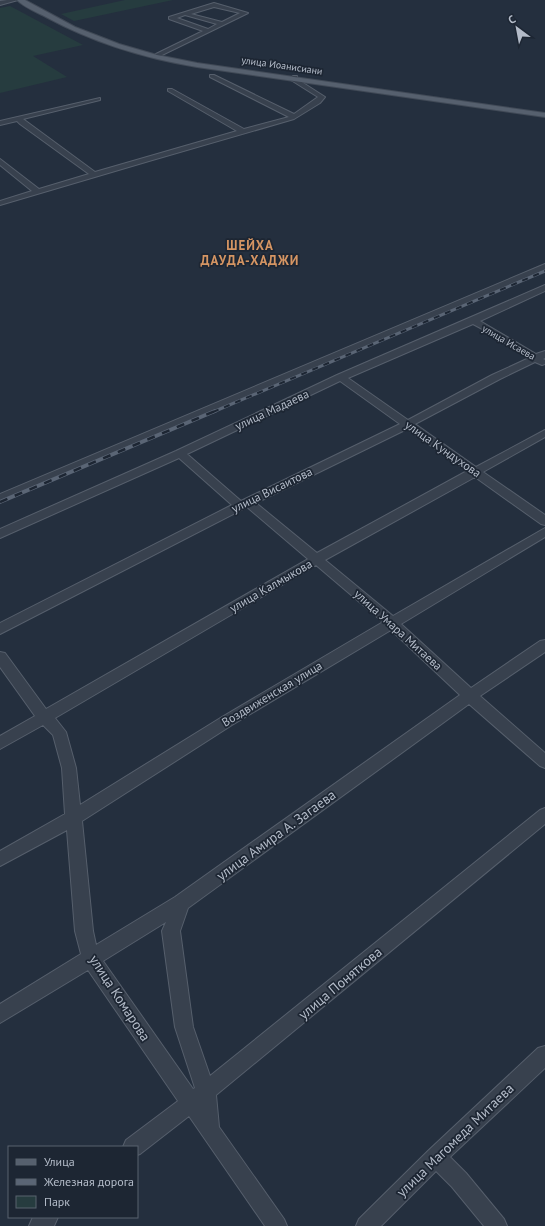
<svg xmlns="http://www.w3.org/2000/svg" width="545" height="1226" font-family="'PT Sans',sans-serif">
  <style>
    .green { fill: #263c3f }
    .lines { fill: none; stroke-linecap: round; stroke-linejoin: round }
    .minor-casing { stroke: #565f6c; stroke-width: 2 }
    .major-casing { stroke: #414a57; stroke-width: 2 }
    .minor { fill: #38414e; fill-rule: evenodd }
    .major { fill: #56606e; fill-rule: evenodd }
    .rail-far1-casing { stroke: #5a6575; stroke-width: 3 }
    .rail-casing { stroke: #5a6575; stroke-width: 4 }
    .rail-far1 { stroke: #1d2633; stroke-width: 2; stroke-dasharray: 6; stroke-linecap: butt }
    .rail { stroke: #1d2633; stroke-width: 2.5; stroke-dasharray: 8; stroke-linecap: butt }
    .labels { text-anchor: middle; stroke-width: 3.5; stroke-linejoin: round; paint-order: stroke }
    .far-street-label { font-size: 10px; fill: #b4bcc9; stroke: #1d2633 }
    .street-label { font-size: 12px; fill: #b4bcc9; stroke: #1d2633 }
    .far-district-label { font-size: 13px; font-weight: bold; letter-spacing: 1px; fill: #d59563; stroke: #1d2633 }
    .near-street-label { font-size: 14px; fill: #b4bcc9; stroke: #1d2633 }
  </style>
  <rect width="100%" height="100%" fill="#242f3e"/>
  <!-- green -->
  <path class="green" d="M125,0H173L74,21L61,14Z
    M10,6L83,45L33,56L67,77L0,93V8Z"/>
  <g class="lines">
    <defs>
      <path id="minor" d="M7,0H18L0,5V1Z
        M214,3L248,13L160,56H156V54L203,31L169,19V17ZM214,7L240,13L222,22L191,14ZM185,15L217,24L208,29L177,18Z
        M210,75H214L294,114L318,97L291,80L290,79L293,76H297V79L325,97L320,103L294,119L149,161L0,205V201L32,191L0,165V159L39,189L89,174L20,124L17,121L0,125V121L100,98V100L23,119L95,172L237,131L168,91V89H172L244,129L289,117L210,77Z
        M545,264V270L0,502V494Z
        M545,285V291L480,321L536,354L545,351V358L543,359L545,360V364L542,365L535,362L500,379L415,424L476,467L545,430V437L483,472L545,515V525L541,524L475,477L325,560L393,616L545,528V537L401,624L471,688L540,641L545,640V652L480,696L545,753V768L540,766L469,704L188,908L180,931L193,1027L210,1076L540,810L545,808V824L216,1095L219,1127L284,1219L287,1226H265L189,1116L140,1154L137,1155V1147H123L126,1140L178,1101L88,970L0,1023V1004L81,954L75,931L67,830L0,866V851L65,814L62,768L53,735L43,725L0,749V736L35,716L0,667V652L5,653L46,709L308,559L247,507L0,634V623L232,505L179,458L0,538V529L176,451L337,375ZM473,324L488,332L529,358L492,375L408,420L348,378ZM340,381L400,424L241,501L187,454ZM407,429L467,471L317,553L256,503ZM316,565L383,622L222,717L80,805L76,768L66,732L55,718ZM391,630L460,695L175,897L96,945L93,931L82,821L232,725ZM166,922L162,931L175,1027L195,1088L193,1089L103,961Z
        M545,1046V1068L450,1157L466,1173L504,1219L507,1226H484L452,1187L436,1171L381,1226H356L359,1219L429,1150L538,1048Z
        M33,1217H58L54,1226H29Z"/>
      <path id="major" d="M17,0H25L75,27L119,44L157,55L197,63L545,113V117L197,67C144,58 94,43 46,17C36,12 24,7 17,0Z"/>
    </defs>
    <!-- minor casing -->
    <use href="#minor" class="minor-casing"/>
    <!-- major casing -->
    <use href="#major" class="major-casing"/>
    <!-- minor -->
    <use href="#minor" class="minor"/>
    <!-- major -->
    <use href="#major" class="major"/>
    <defs>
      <path id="rail-far1" d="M213,412L545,271"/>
      <path id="rail" d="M0,502L215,411"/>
    </defs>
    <!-- rail-far1 casing -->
    <use href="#rail-far1" class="rail-far1-casing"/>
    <!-- rail casing -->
    <use href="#rail" class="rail-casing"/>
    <!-- rail-far1 -->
    <use href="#rail-far1" class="rail-far1"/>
    <!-- rail -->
    <use href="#rail" class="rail"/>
  </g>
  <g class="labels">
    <!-- far-street labels -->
    <g class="far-street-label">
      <text transform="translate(282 65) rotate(8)" y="4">улица Иоанисиани</text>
      <text transform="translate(509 342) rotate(30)" y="4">улица Исаева</text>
    </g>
    <!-- street labels -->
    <g class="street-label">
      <text transform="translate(272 410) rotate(-25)" y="4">улица Мадаева</text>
      <text transform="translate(443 449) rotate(35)" y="4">улица Кундухова</text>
      <text transform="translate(272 490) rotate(-26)" y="4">улица Висаитова</text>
      <text transform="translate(271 586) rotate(-30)" y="4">улица Калмыкова</text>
      <text transform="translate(398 630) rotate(42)" y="4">улица Умара Митаева</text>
      <text transform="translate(272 694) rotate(-31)" y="4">Воздвиженская улица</text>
    </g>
    <!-- far-district labels -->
    <g class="far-district-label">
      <text x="250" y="250">ШЕЙХА<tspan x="250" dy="15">ДАУДА-ХАДЖИ</tspan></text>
    </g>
    <!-- near-street labels -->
    <g class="near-street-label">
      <text transform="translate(276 835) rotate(-36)" y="5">улица Амира А. Загаева</text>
      <text transform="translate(340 983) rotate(-40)" y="5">улица Поняткова</text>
      <text transform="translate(120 998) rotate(57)" y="5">улица Комарова</text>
      <text transform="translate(455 1140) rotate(-44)" y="5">улица Магомеда Митаева</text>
    </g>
  </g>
  <!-- legend -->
  <rect x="8" y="1146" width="130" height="72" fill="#1d2633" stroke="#59626f"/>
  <rect x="16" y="1159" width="20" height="6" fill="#56606e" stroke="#59626f"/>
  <text x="44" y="1166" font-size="12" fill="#b4bcc9">Улица</text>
  <rect x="16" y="1179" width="20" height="6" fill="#5a6575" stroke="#59626f"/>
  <text x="44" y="1186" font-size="12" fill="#b4bcc9">Железная дорога</text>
  <rect x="16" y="1196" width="20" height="12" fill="#263c3f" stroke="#59626f"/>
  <text x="44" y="1206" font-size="12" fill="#b4bcc9">Парк</text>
  <!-- north arrow -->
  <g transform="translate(517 28) rotate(328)" stroke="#1d2633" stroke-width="3" paint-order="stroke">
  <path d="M0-3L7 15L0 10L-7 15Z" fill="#b4bcc9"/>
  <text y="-6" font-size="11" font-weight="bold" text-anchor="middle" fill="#b4bcc9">С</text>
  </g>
</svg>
